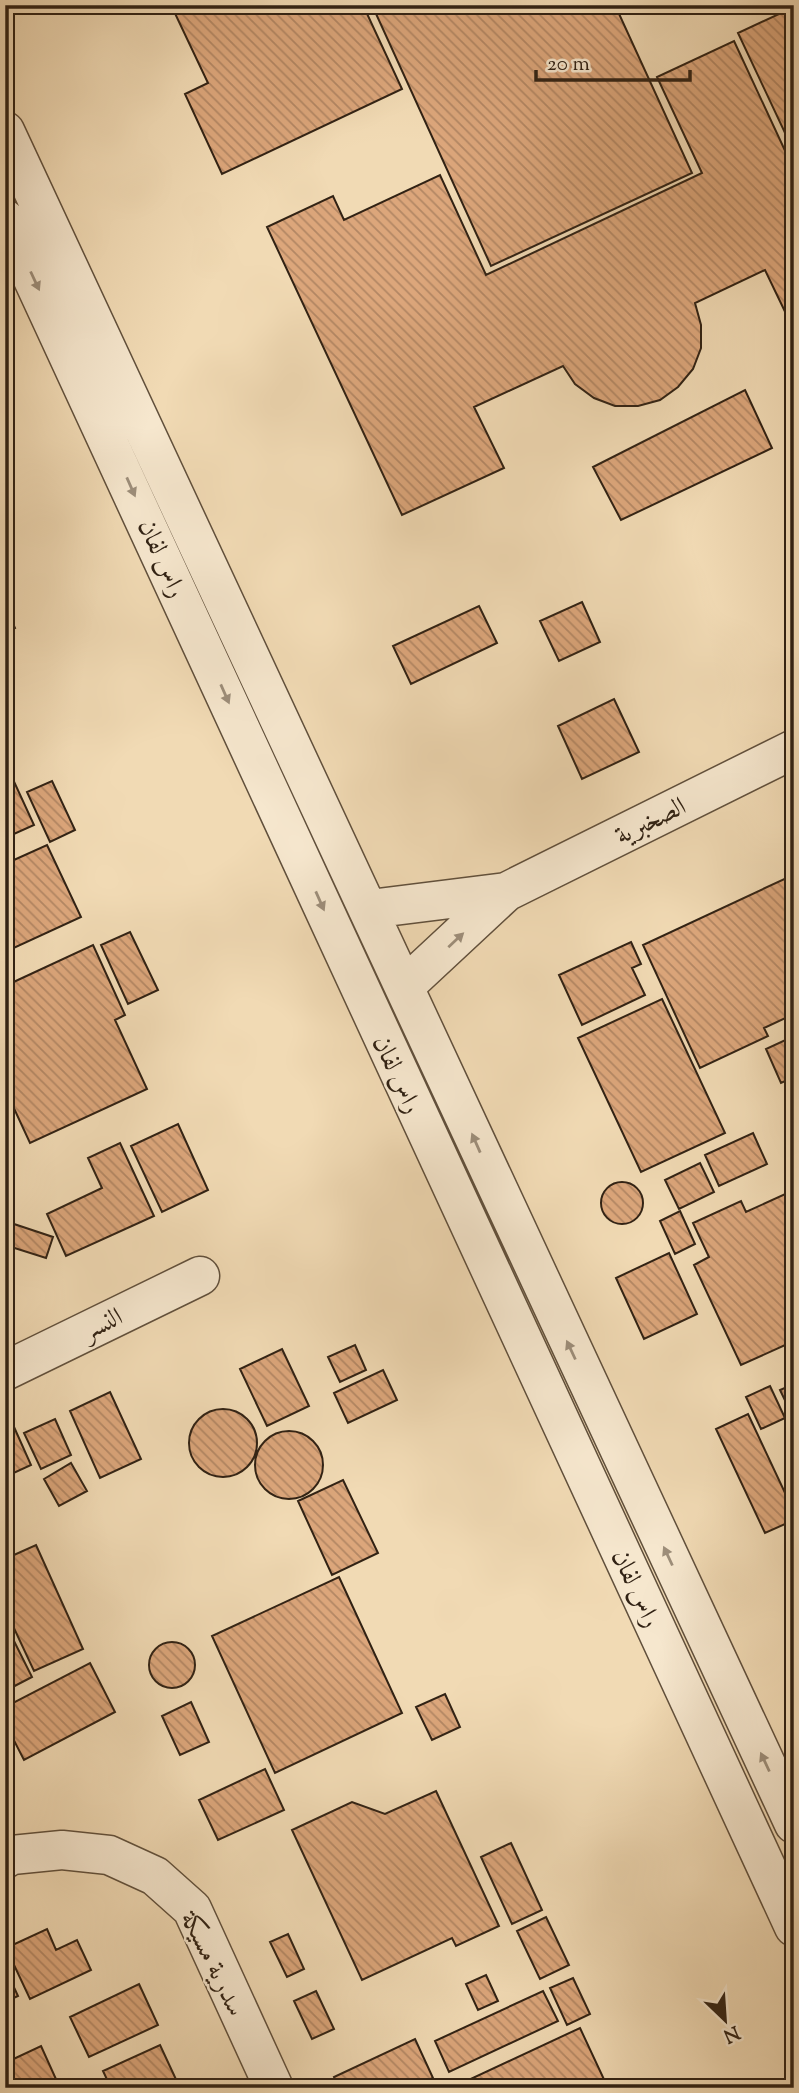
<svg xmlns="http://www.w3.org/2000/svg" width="799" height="2093" font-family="'Sorts Mill Goudy',Amiri,serif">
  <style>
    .building { fill: url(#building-back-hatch); stroke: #312214; stroke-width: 2 }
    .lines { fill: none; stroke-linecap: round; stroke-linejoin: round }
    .minor-casing { stroke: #61503c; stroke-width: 41 }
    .minor { stroke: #f6e7ce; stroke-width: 38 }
    .oneway { fill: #9d8e7a }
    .labels { text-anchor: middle; stroke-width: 5; stroke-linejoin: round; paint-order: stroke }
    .street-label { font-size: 26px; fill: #312214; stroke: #f6e7ce }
  </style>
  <defs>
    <pattern id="building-back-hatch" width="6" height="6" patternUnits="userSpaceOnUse" patternTransform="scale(1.75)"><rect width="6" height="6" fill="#dca67b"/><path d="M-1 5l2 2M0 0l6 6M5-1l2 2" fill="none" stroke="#b38764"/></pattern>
  </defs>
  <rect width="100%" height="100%" fill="#f1dab4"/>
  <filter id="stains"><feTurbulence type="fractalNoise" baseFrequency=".00286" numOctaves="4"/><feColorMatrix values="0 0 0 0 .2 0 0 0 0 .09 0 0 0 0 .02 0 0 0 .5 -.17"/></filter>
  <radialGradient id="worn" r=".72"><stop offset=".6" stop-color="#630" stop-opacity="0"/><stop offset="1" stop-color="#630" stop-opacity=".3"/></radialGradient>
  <!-- building -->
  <path class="building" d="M171,5H363L402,89L222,174L185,94L208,83Z
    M372,5H615L692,173L491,266Z
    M794,7V152L738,33Z
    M734,41L794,170V321L790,322L765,270L695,303L701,325V348L693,369L678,387L660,400L638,406H615L594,398L575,384L563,366L474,407L504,468L402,515L267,227L333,196L344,220L440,175L486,275L702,173L657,77Z
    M745,390L772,448L621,520L593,467Z
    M582,602L600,642L559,661L540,621Z
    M479,606L497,643L411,684L393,646Z
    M6,609L15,628L5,633V610Z
    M614,699L639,752L582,779L558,726Z
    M5,762L34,825L5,838Z
    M52,781L75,830L50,842L27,792Z
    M47,845L81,917L5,952V864Z
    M793,875L794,1014L764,1028L768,1036L700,1068L643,945Z
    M130,932L158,990L128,1004L101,945Z
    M631,942L641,964L632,968L645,995L582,1025L559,975Z
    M93,945L125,1015L115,1020L147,1089L30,1143L5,1089V986Z
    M662,999L725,1133L641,1172L578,1038Z
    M794,1036V1077L781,1083L766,1049Z
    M178,1124L208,1190L162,1212L131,1146Z
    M753,1133L767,1164L719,1186L705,1155Z
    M120,1143L154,1216L66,1256L47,1214L102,1188L88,1158Z
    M700,1163L714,1192L679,1209L665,1180Z
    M601 1203a21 21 0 1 1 42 0a21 21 0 1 1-42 0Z
    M794,1190V1341L741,1365L694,1265L709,1257L693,1223L741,1201L746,1212Z
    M680,1211L695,1244L675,1254L660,1221Z
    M5,1221L53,1237L46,1258L5,1245Z
    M669,1253L697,1314L644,1339L616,1278Z
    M355,1345L366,1370L340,1382L328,1357Z
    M282,1349L309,1406L267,1426L240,1369Z
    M383,1370L397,1400L348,1423L334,1393Z
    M794,1384V1419L780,1390Z
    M770,1386L785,1418L761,1429L746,1397Z
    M110,1392L141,1459L100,1478L70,1411Z
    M189 1443a34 34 0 1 1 68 0a34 34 0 1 1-68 0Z
    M748,1414L794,1512V1520L765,1533L716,1429Z
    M10,1418L31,1465L5,1477V1420Z
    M55,1419L71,1455L41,1469L24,1433Z
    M255 1465a34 34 0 1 1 68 0a34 34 0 1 1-68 0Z
    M71,1463L87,1491L59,1506L44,1479Z
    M343,1480L378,1553L332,1575L298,1501Z
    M36,1545L83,1649L34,1671L5,1609V1559Z
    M339,1577L402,1713L275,1773L212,1636Z
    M5,1623L32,1677L5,1691Z
    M149 1665a23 23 0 1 1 46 0a23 23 0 1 1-46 0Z
    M90,1663L115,1712L24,1760L5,1723V1707Z
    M445,1694L460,1727L432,1740L416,1707Z
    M191,1702L209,1742L180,1755L162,1716Z
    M265,1769L284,1810L218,1840L199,1800Z
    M436,1791L499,1926L456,1946L452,1938L362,1980L292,1830L352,1802L385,1814Z
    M511,1843L542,1910L512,1924L481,1857Z
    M546,1917L569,1965L540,1979L517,1931Z
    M47,1929L56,1950L77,1940L91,1970L30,1999L6,1948Z
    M288,1934L304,1969L287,1977L270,1942Z
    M5,1968L18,1996L5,2002Z
    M486,1975L498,2001L478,2010L466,1984Z
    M573,1978L590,2014L567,2025L550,1988Z
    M139,1984L158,2025L89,2057L70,2017Z
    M316,1991L334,2029L312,2039L294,2001Z
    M543,1991L558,2021L449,2072L435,2041Z
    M580,2028L608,2088H464L462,2083Z
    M415,2039L433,2078L411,2088H339L334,2077Z
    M160,2045L180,2088H111L103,2071Z
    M41,2046L60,2088H5V2063Z"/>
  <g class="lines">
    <defs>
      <path id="minor" d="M5,131L794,1824
        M5,219L794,1927
        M370,909L506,892
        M405,986L506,892L794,749
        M5,1371L200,1276
        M5,1859L12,1855L62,1850L109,1855L155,1876L192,1909L274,2088"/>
    </defs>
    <!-- minor casing -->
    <use href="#minor" class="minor-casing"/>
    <!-- minor -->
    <use href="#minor" class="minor"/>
  </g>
  <!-- one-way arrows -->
  <defs><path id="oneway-solid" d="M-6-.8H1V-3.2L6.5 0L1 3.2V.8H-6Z" transform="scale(1.75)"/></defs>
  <g class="oneway">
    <use href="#oneway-solid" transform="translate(35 281) rotate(65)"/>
    <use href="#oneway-solid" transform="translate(131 487) rotate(66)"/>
    <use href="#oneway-solid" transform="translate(225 694) rotate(66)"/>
    <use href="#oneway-solid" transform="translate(320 901) rotate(66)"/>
    <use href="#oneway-solid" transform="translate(456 940) rotate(-43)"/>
    <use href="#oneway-solid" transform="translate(476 1143) rotate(-114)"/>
    <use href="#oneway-solid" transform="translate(571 1350) rotate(-115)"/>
    <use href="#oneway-solid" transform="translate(668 1556) rotate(-115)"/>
    <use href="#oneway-solid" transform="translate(765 1762) rotate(-115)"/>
  </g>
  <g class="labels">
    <!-- street labels -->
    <g class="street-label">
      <text transform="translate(163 558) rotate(66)" y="9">راس لفان</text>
      <text transform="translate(650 820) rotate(-26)" y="9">الصخبرية</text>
      <text transform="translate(398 1074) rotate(65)" y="9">راس لفان</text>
      <text transform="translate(102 1323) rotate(-26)" y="9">النسر</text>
      <text transform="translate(637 1588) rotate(65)" y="9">راس لفان</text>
      <text transform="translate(214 1963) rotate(64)" y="9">سدرية مسيكة</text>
    </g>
  </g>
  <!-- margin -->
  <rect width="799" height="2093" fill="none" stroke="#f1dab4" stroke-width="28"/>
  <rect x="7" y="7" width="785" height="2079" fill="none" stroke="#312214" stroke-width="3.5"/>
  <rect x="14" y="14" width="771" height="2065" fill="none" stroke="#312214" stroke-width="2"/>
  <!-- north arrow -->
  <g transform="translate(725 2020) rotate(155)" stroke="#f6e7ce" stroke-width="5" paint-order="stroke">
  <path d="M0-5L12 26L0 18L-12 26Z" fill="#312214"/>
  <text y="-10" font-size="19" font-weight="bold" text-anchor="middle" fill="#312214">N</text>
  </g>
  <!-- scale -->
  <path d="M536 70v10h154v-10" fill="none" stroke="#312214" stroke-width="3.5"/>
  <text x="547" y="70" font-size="21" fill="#312214" stroke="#f6e7ce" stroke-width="5" paint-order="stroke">20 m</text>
  <rect width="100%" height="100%" filter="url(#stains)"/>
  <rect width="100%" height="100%" fill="url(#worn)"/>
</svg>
